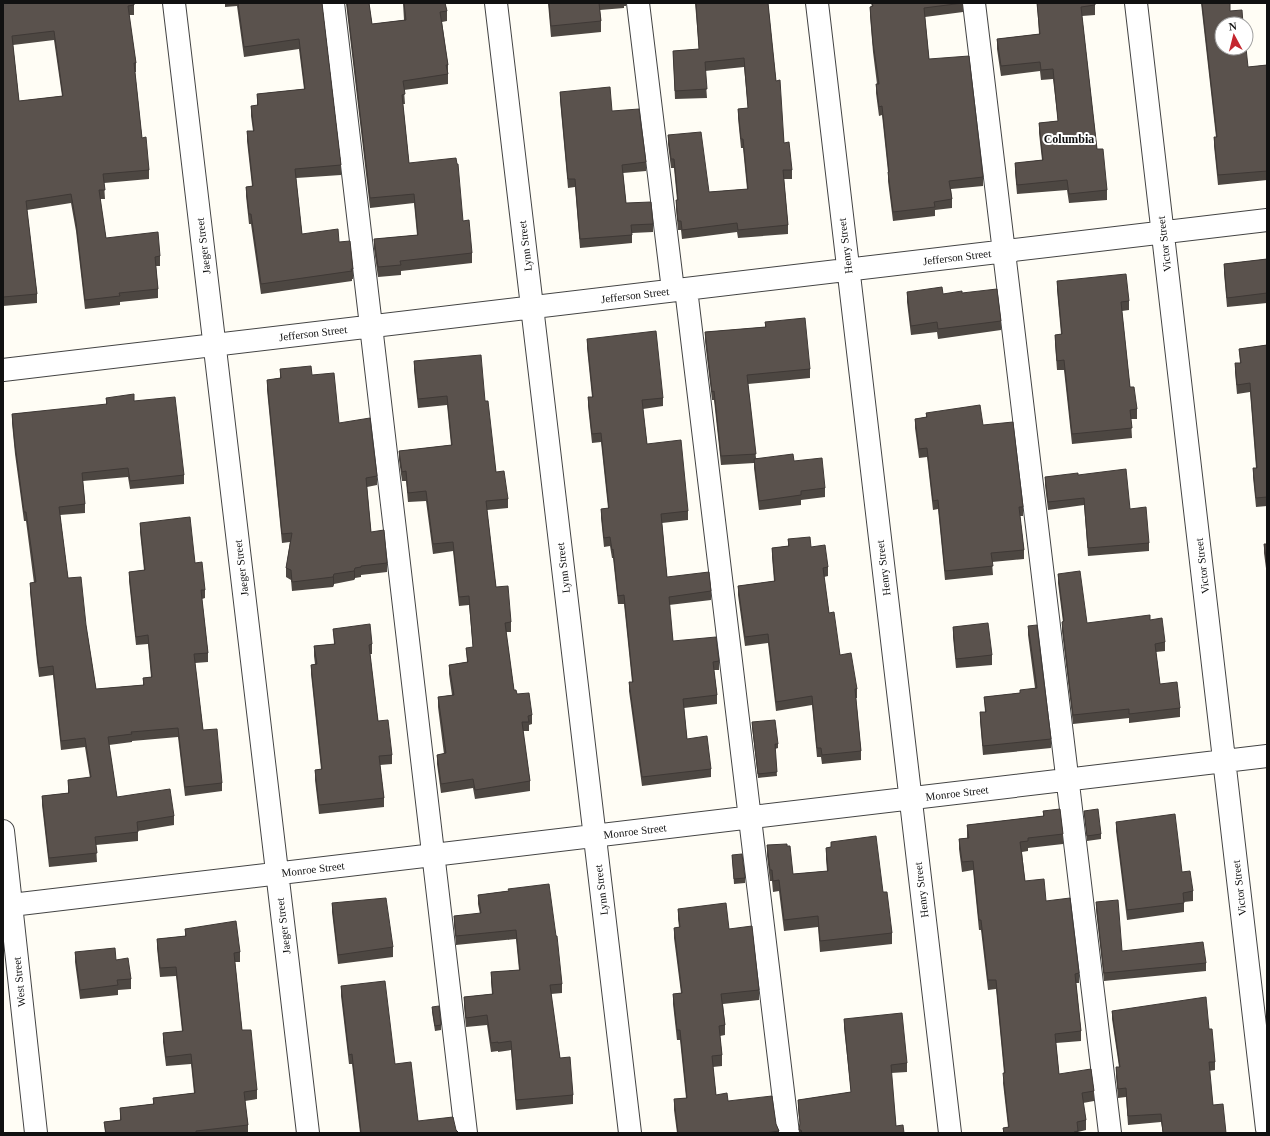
<svg xmlns="http://www.w3.org/2000/svg" width="1270" height="1136" font-family="Georgia,serif">
  <style>
    .lines { fill: none; stroke-linecap: round; stroke-linejoin: round }
    .minor-casing { stroke: #444; stroke-width: 24 }
    .minor { stroke: #fff; stroke-width: 22 }
    .wall { fill: #4d4742; fill-rule: evenodd }
    .shaded-wall { fill: #3f3936 }
    .building { fill: #5a524d; stroke: #3f3936; fill-rule: evenodd }
    .labels { text-anchor: middle; stroke-width: 4; stroke-linejoin: round; paint-order: stroke }
    .street-label { font-size: 11px; fill: #111; stroke: #fff }
    .neighbourhood-label { font-size: 12px; font-weight: bold; fill: #111; stroke: #fff }
  </style>
  <rect width="100%" height="100%" fill="#fffdf5"/>
  <g class="lines">
    <defs>
      <path id="minor" d="M174,3L308,1133
        M333,3L466,1133
        M496,3L630,1133
        M638,3L673,290
        M817,3L950,1133
        M974,3L1110,1133
        M1136,3L1267,1129
        M686,289L788,1133
        M3,370L1267,220
        M3,831L36,1133
        M3,906L1267,756"/>
    </defs>
    <!-- minor casing -->
    <use href="#minor" class="minor-casing"/>
    <!-- minor -->
    <use href="#minor" class="minor"/>
  </g>
  <!-- wall -->
  <path class="wall" d="M3,3L134,5V15H129L136,63V72H135L142,138L149,170V179L104,183L105,199H100L106,238L160,256V266H156L158,289V298L120,302V305L85,309L76,231L71,203L27,210L37,294V303L3,306ZM54,40L62,96L19,101L13,45Z
    M225,3H322L341,165V175L296,178L302,234L339,242L353,269V279H352V281L261,294L251,224H249L246,196V187L252,186L247,141V131H253L251,116V106H257V94L304,89L299,49L244,57L237,6L225,7Z
    M346,3H369L372,24L404,20L403,3H445L447,11V21L442,22L448,65V84L404,90L405,104H403L409,163L463,221L472,253V263L401,271V275L378,277L374,249V239L417,235L414,203L370,208Z
    M548,3H626V6H624V8L600,10L601,21V32L551,37Z
    M650,3H664L651,4Z
    M695,3H768L776,81L784,143L792,170V179H784L788,225V234L738,238L737,232L682,239L681,230H678L676,209V200H677L674,168H671L668,144V135L709,192L747,189L743,148H741L738,118V109L748,108L744,67L705,71L707,98L675,99L673,51L699,49Z
    M871,3H963V12L925,17L929,59L983,177V186L951,189L952,199V208L935,210V216L893,221L888,181V172L882,115L879,116L876,93V84H877L873,52L870,16V7H872Z
    M1037,3H1095V15L1082,16L1097,149L1107,190V200L1069,203L1067,190L1017,194L1015,172V163L1042,160L1039,133V123L1058,121L1053,79L1041,80L1040,71L1001,76L997,49V39L1039,34Z
    M1201,3H1230V11L1248,67L1267,65V180L1218,185L1214,146V137H1216Z
    M560,92L612,111L646,162V171L623,173L626,203L653,224V232L632,233V243L580,248L575,187L568,188L560,100Z
    M1267,259V303L1227,307L1224,273V264Z
    M1057,281L1129,301V310L1122,311L1130,387L1137,409V419H1131L1132,438L1072,444L1064,370H1057L1055,344V335L1061,334L1057,290Z
    M907,292L943,294L962,293L1001,321V330L938,339L937,332L911,335L907,302Z
    M765,322L810,369V378L748,384L756,458L794,461L825,488V497L801,500V505L759,510L754,468V463L721,465L714,400H712L705,341V332L765,327Z
    M587,339L663,398V406L643,409L647,444L688,511V520L662,523L667,577L711,591V600L669,605L673,641L719,661V670H714L717,695V704L684,708L687,739L711,769V777L642,786L629,691V682H632L624,604H618L613,558H612L610,546L604,547L601,518V509L608,508L601,442L592,443L588,406V397H592L587,348Z
    M1267,345V506L1256,507L1253,477V468H1256L1250,392L1237,394L1235,372V363H1240L1239,349Z
    M414,361L485,401L496,472L508,499V508L487,510L496,587L511,622V632H506L514,690L532,715V724L529,725V731H523L530,781V791L475,799L473,788L441,793L437,764V755L444,754L438,707V697L452,695L449,674V665L467,662L466,648H473L469,605L459,606L453,551L433,554L426,501L408,502L406,481H402L399,460V451L451,445L447,405L418,408L414,370Z
    M280,369L312,375L339,423L377,476V485L367,487L371,532L387,563V572L361,575V577L355,578L354,580L334,584L333,587L292,591L291,580L286,577V568L290,542L282,543L267,390V380L280,378Z
    M106,398L134,401L184,475V484L130,489L128,477L83,481L85,504V513L60,515L68,578L86,625L96,689L143,685V678L151,677L148,644L136,645L129,581V572L144,570L140,532V523L195,563L205,590V598L202,599L208,653V662L195,663L203,730L222,783V791L185,796L178,737L132,741V742L109,745L117,797L174,816V825L138,831V841L96,845L97,862L49,867L42,805V796L68,793V780L90,778L85,747L61,750L53,675L39,677L37,662L30,592V583H34L26,521H24L15,454L12,423V414L106,405Z
    M926,413L983,425L1023,507V516H1020L1024,550V559L992,562L993,575L945,580L938,509L933,510L927,457L919,458L915,428V419L926,417Z
    M1078,475L1130,509L1149,543V551L1088,556L1084,505L1048,510L1045,485V477Z
    M788,539L811,547L828,567V576L824,577L829,613L840,655L857,689V698H856L861,751V760L822,764L821,757H817L812,705L776,711L768,643L745,646L738,595V586L774,581L772,557V548L788,546Z
    M1264,544H1267V576L1264,553Z
    M1058,574L1087,623L1150,620L1165,642V651L1156,652L1160,684L1180,708V717L1129,723V718L1073,724L1062,631V622H1063L1058,583Z
    M1028,626L1051,739V748L983,755L980,721V712H985L984,697L1020,693L1035,688L1028,635Z
    M953,627L992,655V665L956,668L953,637Z
    M333,629L372,644V654H370L378,721L392,755V764L380,765L384,798V807L319,814L315,780V770L321,769L311,674V665L315,664L314,656V646L334,644Z
    M752,722L778,744V748L775,749L777,776L758,778L752,727Z
    M1043,811L1063,834V844L1028,848V851L1022,852L1025,881L1046,901L1079,973V983H1076L1081,1031V1041L1056,1043L1059,1074L1094,1091V1101L1083,1103L1086,1120V1130L1078,1132V1133H1003V1128L1008,1127L1003,1083L1004,1073L996,989L988,990L981,930H979L973,870L962,872L959,849V839L967,838V825L1043,816Z
    M1084,811L1101,834V839L1087,841Z
    M1116,822L1182,872L1193,891V901L1184,902V912L1127,920L1116,831Z
    M831,842L883,892L892,933V944L820,952L818,927L784,931L779,891L773,892L772,881H770L767,856V845L787,846L793,874L827,871L826,859V848L831,847Z
    M732,855L745,878V883L734,884Z
    M508,891L562,984V993L551,994L560,1058L573,1095V1104L516,1110L511,1050L498,1052V1051L491,1052L487,1025L466,1027L464,1006V997L492,994L491,982V972L519,970L516,939L456,945L454,925V916L480,914L478,904V895Z
    M1096,902L1122,951L1206,963V971L1104,981L1096,910Z
    M332,903L393,947V957L338,964L332,912Z
    M678,909L729,929L759,990V1000L723,1004L725,1025V1035L720,1036L722,1055V1066L713,1067L716,1095L728,1101L776,1124L779,1131V1133H677L674,1110V1099L686,1098L680,1040H677L673,1004V994L681,993L674,938V928L679,927L678,919Z
    M185,929L240,952V962H235L242,1030L257,1090V1099L245,1101L248,1125V1133H105L104,1122L120,1120V1108L153,1104V1098L194,1093L191,1064L166,1066L163,1042V1033L182,1031L176,976L160,977L157,948V939L185,936Z
    M75,952L116,960L131,979V989L118,990V995L80,999L75,962Z
    M341,986L395,1064L418,1121L456,1130L459,1133H360L352,1064H349L341,996Z
    M432,1007L441,1025V1030L435,1031L432,1012Z
    M1112,1011L1209,1029L1215,1062V1070L1209,1071L1213,1105L1226,1133H1163L1161,1122L1128,1125L1126,1097L1118,1098L1116,1076V1067H1119L1112,1019Z
    M844,1019L907,1063V1072L891,1073L896,1126L904,1133H799L800,1126L798,1109V1100L851,1092L844,1028Z"/>
  <!-- shaded-wall -->
  <path class="shaded-wall" d="M355,568V578L354,580V571Z
    M334,574V584L333,587V577Z
    M1078,1131V1133H1074V1132Z"/>
  <!-- building -->
  <path class="building" d="M3,3H134V5L128,6L136,63H134L142,138L146,137L149,170L103,174L105,190H99L106,238L158,232L160,256L155,257L158,289L119,293L120,296L85,300L76,222L71,194L26,201L37,294L3,297ZM54,31L63,96L19,101L12,36Z
    M238,3H322L341,165L295,169L302,234L338,229L339,242L350,241L353,269H351L352,271L261,284L251,214H249L246,187L253,186L247,131H254L251,106L258,105L257,94L305,89L299,39L244,47Z
    M347,3H369L372,24L406,20L404,3H445L447,11L440,12L448,65H446L448,74L403,81L405,94L402,95L409,163L456,158L457,164H458L463,221L469,220L472,253L400,261L401,265L378,267L374,239L418,235L414,194L370,198Z
    M549,3H599L601,21L551,26Z
    M696,3H768L776,81L780,80L784,143L789,142L792,170H783L788,225L738,230L737,223L682,230L681,221H678L676,200H678L674,159H671L668,135L701,132L709,192L748,189L743,139H741L738,109L748,108L744,58L705,62L707,89L675,91L673,51L699,49Z
    M872,3H963L924,8L929,59L969,56L983,177L949,181L952,199L934,202L935,207L893,212L888,172H889L882,106L879,107L876,84H879L873,43L870,7L873,6Z
    M1037,3H1095V5L1081,7L1097,149H1103L1107,190L1069,194L1067,180L1017,185L1015,163L1043,160L1039,123L1058,121L1053,69L1041,70L1040,62L1001,66L997,39L1040,34Z
    M1202,3H1230V11L1242,10L1243,24H1222V48H1246L1248,67L1267,65V171L1218,175L1214,137H1217Z
    M610,87L612,111L639,109L646,162L622,165L626,203L651,202L653,224L631,225L632,235L580,239L575,179H568L560,92Z
    M1267,259V293L1227,298L1224,264Z
    M1126,274L1129,301L1121,302L1130,387H1134L1137,409L1130,410L1132,428L1072,434L1064,360L1057,361L1055,335L1062,334L1057,281Z
    M942,287L943,294L962,291V293L997,289L1001,321L938,329L937,322L911,326L907,292Z
    M805,318L810,369L747,375L756,454L721,456L714,391L712,392L705,332L766,327L765,322Z
    M656,331L663,398L642,400L647,444L681,440L688,511L661,514L667,577L709,572L711,591L669,597L673,641L716,637L719,661L713,662L717,695L683,699L687,739L707,736L711,769L642,777L629,682H633L624,595L618,596L613,549L612,550L610,537L604,538L601,509L609,508L601,433L592,434L588,397H593L587,339Z
    M1267,345V497L1256,498L1253,468H1257L1250,383L1237,385L1235,363H1241L1239,349Z
    M481,355L485,401H488L496,472L504,471L508,499L486,501L496,587L508,586L511,622L505,623L514,690H516L517,694L529,693L532,715L528,716L529,722H522L530,781L475,790L473,779L441,784L437,755L446,753L438,697L454,695L449,665L468,662L466,648L473,647L469,596L459,597L453,542L433,544L426,491L408,493L406,471L402,472L399,451L452,445L447,396L418,399L414,361Z
    M311,366L312,375L334,373L339,423L370,418L377,476L366,478L371,532L384,530L387,563L361,566V567L355,568L354,571L334,574L333,577L292,582L291,570L286,568L292,533L282,534L267,380L281,378L280,369Z
    M134,394V401L175,397L184,475L130,481L128,468L82,473L85,504L59,507L68,578L81,577L86,625L96,689L144,685L143,678L152,677L148,635L136,637L129,572L145,570L140,523L190,517L195,563L202,562L205,590H201L208,653L194,654L203,730L217,729L222,783L185,787L178,728L131,732L132,734L108,737L117,797L170,789L174,816L137,822L138,832L95,837L97,853L49,858L42,796L69,793L68,780L91,777L85,738L61,741L53,666L39,668L37,653L30,583L36,582L26,512H24L15,445L12,414L107,404L106,398Z
    M980,405L983,425L1013,422L1023,507H1019L1024,550L991,553L993,566L945,571L938,500L933,501L927,448L919,449L915,419L927,417L926,413Z
    M793,454L794,461L822,458L825,488L801,491V495L759,501L754,459Z
    M1126,469L1130,509L1146,507L1149,543L1088,548L1084,498L1048,502L1045,477L1078,473V475Z
    M810,537L811,547L825,545L828,567L823,568L829,613L834,612L840,655L851,653L857,689H855L861,751L822,755L821,748H817L812,696L776,702L768,634L745,637L738,586L775,581L772,548L789,546L788,539Z
    M1264,544H1267V567Z
    M1080,571L1087,623L1150,615V620L1162,618L1165,642L1155,644L1160,684L1177,682L1180,708L1129,714V709L1073,715L1062,622L1064,621L1058,574Z
    M988,623L992,655L956,659L953,627Z
    M370,624L372,644L369,645L378,721L388,720L392,755L379,756L384,798L319,805L315,770L322,769L311,665L317,664L314,646L335,644L333,629Z
    M1037,625L1051,739L983,746L980,712H986L984,697L1020,693V690L1037,688L1028,626Z
    M775,720L778,744H775L777,772L758,774L752,722Z
    M1060,809L1063,834L1028,838V841L1020,842L1025,881L1044,879L1046,901L1070,898L1079,973L1075,974L1081,1031L1055,1034L1059,1074L1091,1069L1094,1091L1082,1093L1086,1120L1077,1122L1078,1131L1074,1132V1133H1004L1003,1128L1009,1127L1003,1073H1005L996,980H988L981,920H979L973,861L962,862L959,839L969,838L967,825L1044,816L1043,811Z
    M1098,809L1101,834L1087,836L1084,811Z
    M1175,814L1182,872L1190,871L1193,891L1183,893L1184,903L1127,910L1116,822Z
    M876,836L883,892H887L892,933L820,941L818,916L784,920L779,880L773,881L772,870H770L767,845L787,844V846H790L793,874L828,871L826,848L831,847V842Z
    M742,854L745,878L734,879L732,855Z
    M549,884L556,936H557L562,984L550,985L560,1058L570,1057L573,1095L516,1100L511,1041L498,1043V1042L491,1043L487,1015L466,1018L464,997L493,994L491,972L520,970L516,930L456,936L454,916L481,913L478,895L509,891L508,889Z
    M386,898L393,947L338,955L332,903Z
    M1118,900L1122,951L1203,942L1206,963L1104,973L1096,902Z
    M726,903L729,929L752,926L759,990L721,994L725,1025L719,1026L722,1055L712,1056L716,1095L727,1093L728,1101L772,1096L776,1124L779,1131L765,1133H678L674,1099L687,1098L680,1030H677L673,994L682,993L674,928L680,927L678,909Z
    M236,921L240,952L234,953L242,1030H251L257,1090L244,1092L248,1125L196,1131V1133H106L104,1122L121,1120L120,1108L154,1104L153,1098L195,1093L191,1054L166,1057L163,1033L183,1031L176,967L160,968L157,939L186,936L185,929Z
    M115,948L116,960L128,958L131,979L117,980L118,985L80,990L75,952Z
    M385,981L395,1064L411,1062L418,1121L453,1117L456,1130L459,1133H361L352,1054L349,1055L341,986Z
    M1206,997L1209,1029H1212L1215,1062H1209L1213,1105L1223,1104L1226,1133H1163L1161,1114L1128,1116L1126,1088L1118,1089L1116,1067H1120L1112,1011Z
    M439,1006L441,1025L435,1026L432,1007Z
    M902,1013L907,1063L891,1065L896,1126L903,1125L904,1133H802L801,1130H799L800,1123L798,1100L851,1092L844,1019Z"/>
  <g class="labels">
    <!-- street labels -->
    <g class="street-label">
      <text transform="translate(1164 244) rotate(-97)" y="4">Victor Street</text>
      <text transform="translate(203 246) rotate(-97)" y="4">Jaeger Street</text>
      <text transform="translate(525 246) rotate(-97)" y="4">Lynn Street</text>
      <text transform="translate(845 246) rotate(-97)" y="4">Henry Street</text>
      <text transform="translate(957 257) rotate(-7)" y="4">Jefferson Street</text>
      <text transform="translate(635 295) rotate(-7)" y="4">Jefferson Street</text>
      <text transform="translate(313 333) rotate(-7)" y="4">Jefferson Street</text>
      <text transform="translate(1202 566) rotate(-97)" y="4">Victor Street</text>
      <text transform="translate(241 568) rotate(-97)" y="4">Jaeger Street</text>
      <text transform="translate(563 568) rotate(-97)" y="4">Lynn Street</text>
      <text transform="translate(883 568) rotate(-97)" y="4">Henry Street</text>
      <text transform="translate(957 793) rotate(-7)" y="4">Monroe Street</text>
      <text transform="translate(635 831) rotate(-7)" y="4">Monroe Street</text>
      <text transform="translate(313 869) rotate(-7)" y="4">Monroe Street</text>
      <text transform="translate(1239 888) rotate(-97)" y="4">Victor Street</text>
      <text transform="translate(601 890) rotate(-97)" y="4">Lynn Street</text>
      <text transform="translate(921 890) rotate(-97)" y="4">Henry Street</text>
      <text transform="translate(283 926) rotate(-97)" y="4">Jaeger Street</text>
      <text transform="translate(19 982) rotate(-96)" y="4">West Street</text>
    </g>
    <!-- neighbourhood labels -->
    <g class="neighbourhood-label">
      <text x="1069" y="143">Columbia</text>
    </g>
  </g>
  <!-- border -->
  <rect width="1270" height="1136" fill="none" stroke="#111111" stroke-width="8"/>
  <!-- north arrow -->
  <g transform="translate(1234 36) rotate(353)"><circle r="19" fill="#ffffff" stroke="#a0a0a0"/>
  <path d="M0-3L7 15L0 10L-7 15Z" fill="#c4262e"/>
  <text y="-6" font-size="11" font-weight="bold" text-anchor="middle" fill="#111111">N</text>
  </g>
</svg>
